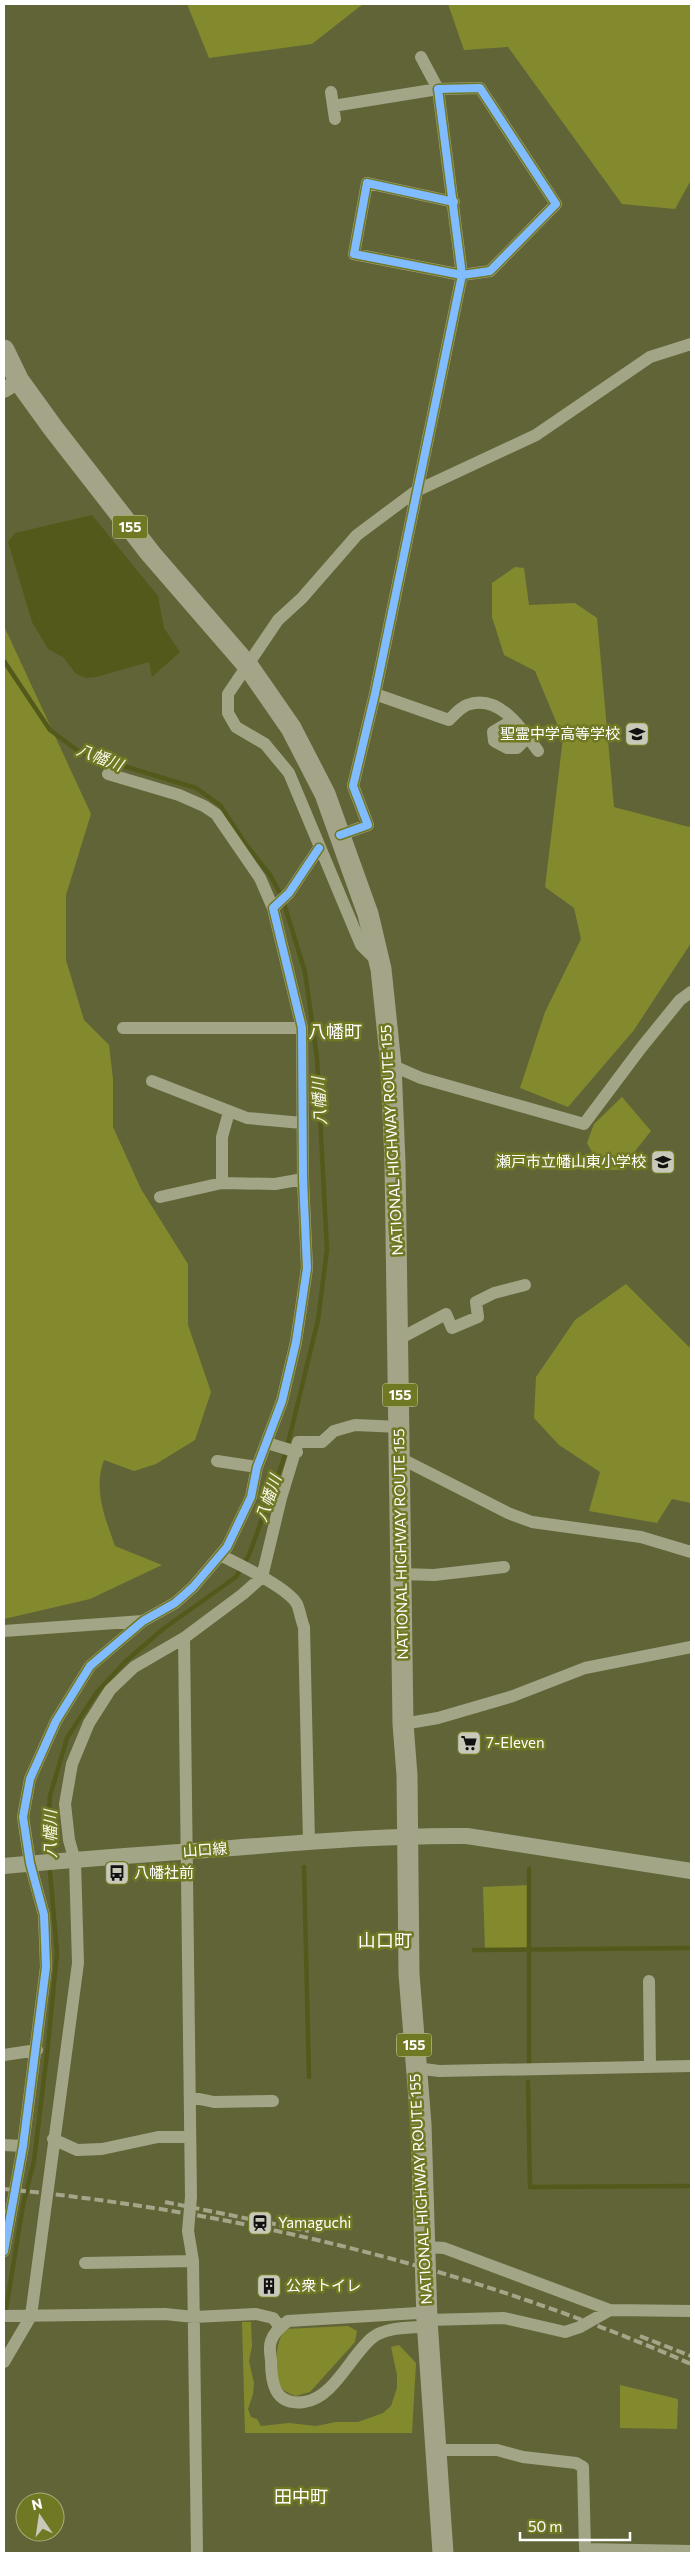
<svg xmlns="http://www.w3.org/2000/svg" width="695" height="2557" font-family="Commissioner,'Noto Sans JP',sans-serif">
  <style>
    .green { fill: #838a2e }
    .water { fill: #53591b }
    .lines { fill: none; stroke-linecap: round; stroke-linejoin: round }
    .stream { stroke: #53591b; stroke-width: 4.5 }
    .minor { stroke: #a3a587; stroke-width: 12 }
    .tertiary { stroke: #a3a587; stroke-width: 16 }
    .trunk { stroke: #a3a488; stroke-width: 21 }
    .rail { stroke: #a4a589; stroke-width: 4; stroke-dasharray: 9 4; stroke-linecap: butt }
    .cycleway-casing { stroke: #707823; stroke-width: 11 }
    .cycleway { stroke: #80bcff; stroke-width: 8 }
    .labels { text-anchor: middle; stroke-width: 5; stroke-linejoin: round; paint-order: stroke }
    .shield { fill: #707823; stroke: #d4d6bd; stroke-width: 1 }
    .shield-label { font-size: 14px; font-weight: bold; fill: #fff }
    .poi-label { font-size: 15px; fill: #fff; stroke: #707823; text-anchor: start }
    .street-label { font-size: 15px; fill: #fff; stroke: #707823 }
    .water-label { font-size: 16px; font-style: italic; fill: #f9faeb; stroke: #707823 }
    .quarter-label { font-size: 18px; fill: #fff; stroke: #707823 }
  </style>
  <rect width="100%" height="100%" fill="#616437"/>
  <!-- green -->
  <path class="green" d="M187,4H363L312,44L209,58Z
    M448,4H691V180L675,209L622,204L508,47L464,50Z
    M515,567L524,568L529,605L575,603L597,618L614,807L689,827L691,825V943L634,1030L568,1107L520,1088L545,1012L581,939L574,908L545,887L563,738L535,671L504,655L492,617V583Z
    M4,626L91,814L66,895V960L84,1020L109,1045L113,1079V1127L141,1189L188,1264V1325L211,1392L195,1440L156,1464L134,1471L104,1460C93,1489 105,1518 115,1546L162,1565L90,1599L4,1619Z
    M622,1097L651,1131L620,1170H602L587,1143L594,1124Z
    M626,1284L691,1349V1503L672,1499L657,1523L589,1511L600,1472L559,1445L534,1418L536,1377L575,1320Z
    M529,1885L531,1951L485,1950L483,1887Z
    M242,2322H251L252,2346L249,2361L254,2383L253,2394L248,2409L251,2417L257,2419L261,2426L289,2423L316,2426L336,2422H358L383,2413L391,2406L397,2388V2375L391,2347L399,2345L416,2363L412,2433H245Z
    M348,2326L357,2331L355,2342L310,2392L296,2396C289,2394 281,2390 278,2382C274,2368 276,2340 285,2329Z
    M620,2385L678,2399L677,2429L620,2428Z"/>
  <!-- water -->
  <path class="water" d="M92,515L158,596L164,628L180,652L152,677L149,662L96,677L86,678L76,674L63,657L48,649L32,622L8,542L15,533Z"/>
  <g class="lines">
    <!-- stream -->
    <path class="stream" d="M4,661L50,730L81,753L196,788L220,805L247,846L270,875L282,897L305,972L317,1058L327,1250L318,1320L292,1427L283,1461L249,1555L236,1577L163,1629L125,1662L97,1692L67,1738L50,1796L47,1837L57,1953L48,2045L34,2161L23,2205L4,2322
      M304,1867L309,2077
      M529,1869V2063
      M474,1950L691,1948
      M528,2082L530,2187L691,2186"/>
    <!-- minor -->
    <path class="minor" d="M331,92L335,119
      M333,106L438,89L421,57
      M375,694L449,720C454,715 461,707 467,705C499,693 522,729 538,751
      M513,720L493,732L494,741L507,748H517L528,737
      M108,774L179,795L204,806L216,814L260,878L273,908
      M340,835L368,825L353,786L375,694L462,275L438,89L480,88L556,204L490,271L462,275L354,254L367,183L454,202
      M378,955H371L361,945L289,773L265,744L236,727L228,713V694L278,620L302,598L357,535L416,491L536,435L650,357L691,344
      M123,1028H302
      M391,1065L421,1078L584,1124L641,1048L680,1000L691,992
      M152,1081L247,1118L302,1123
      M222,1183V1137L229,1112
      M160,1197L222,1183L275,1184L303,1179
      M399,1339L446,1314L452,1328L478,1317L476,1302L494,1293L525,1285
      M267,1443L297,1452
      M400,1458L508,1513L532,1522L641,1537L691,1552
      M217,1461L257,1467
      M220,1555C238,1564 287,1587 297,1604C300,1611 301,1620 304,1627L309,1842
      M401,1574L434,1575L504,1567
      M4,1631L143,1621
      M184,1638L191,2197L188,2231L193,2261L197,2553
      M403,1724L438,1718L513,1696L585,1668L691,1647
      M649,1981L650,2067
      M4,2055L37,2050
      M416,2068L439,2071L691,2066
      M190,2097L214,2102L273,2101
      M53,2139L77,2150L102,2149L158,2137H190
      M4,2145L23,2146
      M425,2247L444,2248L610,2310
      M4,2251L23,2146L46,1967L44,1915L30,1863L23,1817L30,1779L56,1721L90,1666L143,1621L175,1603L193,1587L227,1547L251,1497L257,1467L282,1401L296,1342L307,1268L303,1179L302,1028L273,908L289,893L319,848
      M85,2263L193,2261
      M4,2316L165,2314L194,2317L256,2314L273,2318L280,2327
      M427,2320L418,2313L288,2321C281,2326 274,2332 271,2341C269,2346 270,2354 271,2360C271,2382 274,2406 304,2402C333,2399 351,2355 372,2338C384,2328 404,2328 419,2327L427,2320L504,2318L565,2332L580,2327L610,2310L691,2311
      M4,2362L31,2316L78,1963L75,1861L69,1840L65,1804L72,1764L89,1723L110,1690L134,1667L184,1638L243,1594L262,1577L281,1498L298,1442H322L334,1431L355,1425L400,1427
      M435,2450H497L523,2457L576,2463L583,2467L585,2549L691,2551"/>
    <!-- tertiary -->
    <path class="tertiary" d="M4,390L19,381
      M4,1866C80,1859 156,1854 232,1848C310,1842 388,1835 467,1836L691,1871"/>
    <!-- trunk -->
    <path class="trunk" d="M4,350L19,381L53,428L151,554L248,666L291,728L325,794L368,914L381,969L391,1065L395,1162L403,1724L407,1775L409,1974L421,2124L427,2320L443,2553"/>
    <!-- rail -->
    <path class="rail" d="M4,2189C243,2212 471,2268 691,2364
      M165,2202L309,2231
      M640,2336L691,2356"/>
    <defs>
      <path id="cycleway" d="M340,835L368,825L353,786L375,694L462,275L438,89L480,88L556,204L490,271L462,275L354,254L367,183L454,202
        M4,2251L23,2146L46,1967L44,1915L30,1863L23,1817L30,1779L56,1721L90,1666L143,1621L175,1603L193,1587L227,1547L251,1497L257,1467L282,1401L296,1342L307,1268L303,1179L302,1028L273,908L289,893L319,848"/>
    </defs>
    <!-- cycleway casing -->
    <use href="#cycleway" class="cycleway-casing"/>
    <!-- cycleway -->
    <use href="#cycleway" class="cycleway"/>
  </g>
  <!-- icons -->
  <defs>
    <symbol id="school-square" viewBox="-11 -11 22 22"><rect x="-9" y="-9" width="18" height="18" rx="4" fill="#c8c9b9" stroke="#707823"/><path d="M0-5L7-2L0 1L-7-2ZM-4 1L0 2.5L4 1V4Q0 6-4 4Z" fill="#111"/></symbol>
    <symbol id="supermarket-square" viewBox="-11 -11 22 22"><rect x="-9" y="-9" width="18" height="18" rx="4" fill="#c8c9b9" stroke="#707823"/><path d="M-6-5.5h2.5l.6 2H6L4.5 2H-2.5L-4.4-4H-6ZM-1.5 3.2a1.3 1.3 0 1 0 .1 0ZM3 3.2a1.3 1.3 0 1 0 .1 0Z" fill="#111"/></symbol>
    <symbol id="bus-square" viewBox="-11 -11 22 22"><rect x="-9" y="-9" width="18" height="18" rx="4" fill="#c8c9b9" stroke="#707823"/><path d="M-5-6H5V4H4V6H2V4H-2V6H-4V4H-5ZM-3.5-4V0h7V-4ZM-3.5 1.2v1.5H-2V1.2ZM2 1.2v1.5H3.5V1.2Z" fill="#111"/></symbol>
    <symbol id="station-square" viewBox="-11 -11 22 22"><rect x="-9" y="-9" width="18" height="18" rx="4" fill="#c8c9b9" stroke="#707823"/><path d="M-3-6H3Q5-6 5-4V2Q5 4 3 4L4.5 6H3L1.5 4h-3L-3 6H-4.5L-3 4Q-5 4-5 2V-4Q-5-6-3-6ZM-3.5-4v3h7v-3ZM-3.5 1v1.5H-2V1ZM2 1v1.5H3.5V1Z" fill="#111"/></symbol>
    <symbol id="building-square" viewBox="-11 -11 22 22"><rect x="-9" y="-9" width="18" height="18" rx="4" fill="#c8c9b9" stroke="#707823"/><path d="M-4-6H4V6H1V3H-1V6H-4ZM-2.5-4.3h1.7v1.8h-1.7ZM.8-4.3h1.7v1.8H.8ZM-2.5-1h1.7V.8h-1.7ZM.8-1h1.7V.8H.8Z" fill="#111"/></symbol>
  </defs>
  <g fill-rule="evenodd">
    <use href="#school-square" x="623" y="720" width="28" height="28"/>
    <use href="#school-square" x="649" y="1148" width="28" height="28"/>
    <use href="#supermarket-square" x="455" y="1729" width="28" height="28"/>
    <use href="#bus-square" x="103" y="1859" width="28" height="28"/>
    <use href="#station-square" x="246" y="2209" width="28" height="28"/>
    <use href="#building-square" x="255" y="2272" width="28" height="28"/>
  </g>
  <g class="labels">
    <!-- shield labels -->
    <g class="shield">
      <rect x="112.5" y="515.5" width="35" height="23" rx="4"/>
      <rect x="382.5" y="1383.5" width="35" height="23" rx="4"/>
      <rect x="396.5" y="2033.5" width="35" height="23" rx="4"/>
    </g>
    <g class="shield-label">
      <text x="130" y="532">155</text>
      <text x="400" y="1400">155</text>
      <text x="414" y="2050">155</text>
    </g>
    <!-- poi labels -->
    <g class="poi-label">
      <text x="620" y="739" text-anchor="end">聖霊中学高等学校</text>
      <text x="646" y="1167" text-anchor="end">瀬戸市立幡山東小学校</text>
      <text x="486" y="1748">7-Eleven</text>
      <text x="134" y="1878">八幡社前</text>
      <text x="278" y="2228">Yamaguchi</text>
      <text x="286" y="2291">公衆トイレ</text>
    </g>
    <!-- street labels -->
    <g class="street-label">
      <text transform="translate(392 1140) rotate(-93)" y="5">NATIONAL HIGHWAY ROUTE 155</text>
      <text transform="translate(401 1544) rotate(-91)" y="5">NATIONAL HIGHWAY ROUTE 155</text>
      <text transform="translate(205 1850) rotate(-4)" y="5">山口線</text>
      <text transform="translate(421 2189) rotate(-93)" y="5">NATIONAL HIGHWAY ROUTE 155</text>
    </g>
    <!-- water labels -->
    <g class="water-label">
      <text transform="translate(100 757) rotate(21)" y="6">八幡川</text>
      <text transform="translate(319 1101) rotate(-93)" y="6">八幡川</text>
      <text transform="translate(268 1498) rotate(-71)" y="6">八幡川</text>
      <text transform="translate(50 1834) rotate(-90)" y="6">八幡川</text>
    </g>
    <!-- quarter labels -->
    <g class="quarter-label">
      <text x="335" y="1038">八幡町</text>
      <text x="385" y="1947">山口町</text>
      <text x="301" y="2503">田中町</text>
    </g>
  </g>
  <!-- border -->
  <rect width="695" height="2557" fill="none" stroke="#ffffff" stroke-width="10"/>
  <!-- north arrow -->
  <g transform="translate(40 2517) rotate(347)"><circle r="24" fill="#707823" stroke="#a9ae7b"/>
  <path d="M0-4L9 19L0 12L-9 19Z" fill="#c8c9b9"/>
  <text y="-8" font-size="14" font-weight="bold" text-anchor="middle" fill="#ffffff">N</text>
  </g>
  <!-- scale -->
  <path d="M520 2532v8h110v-8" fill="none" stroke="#ffffff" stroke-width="2.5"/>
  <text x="528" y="2532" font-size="15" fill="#ffffff" stroke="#707823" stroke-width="4" paint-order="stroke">50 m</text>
</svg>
